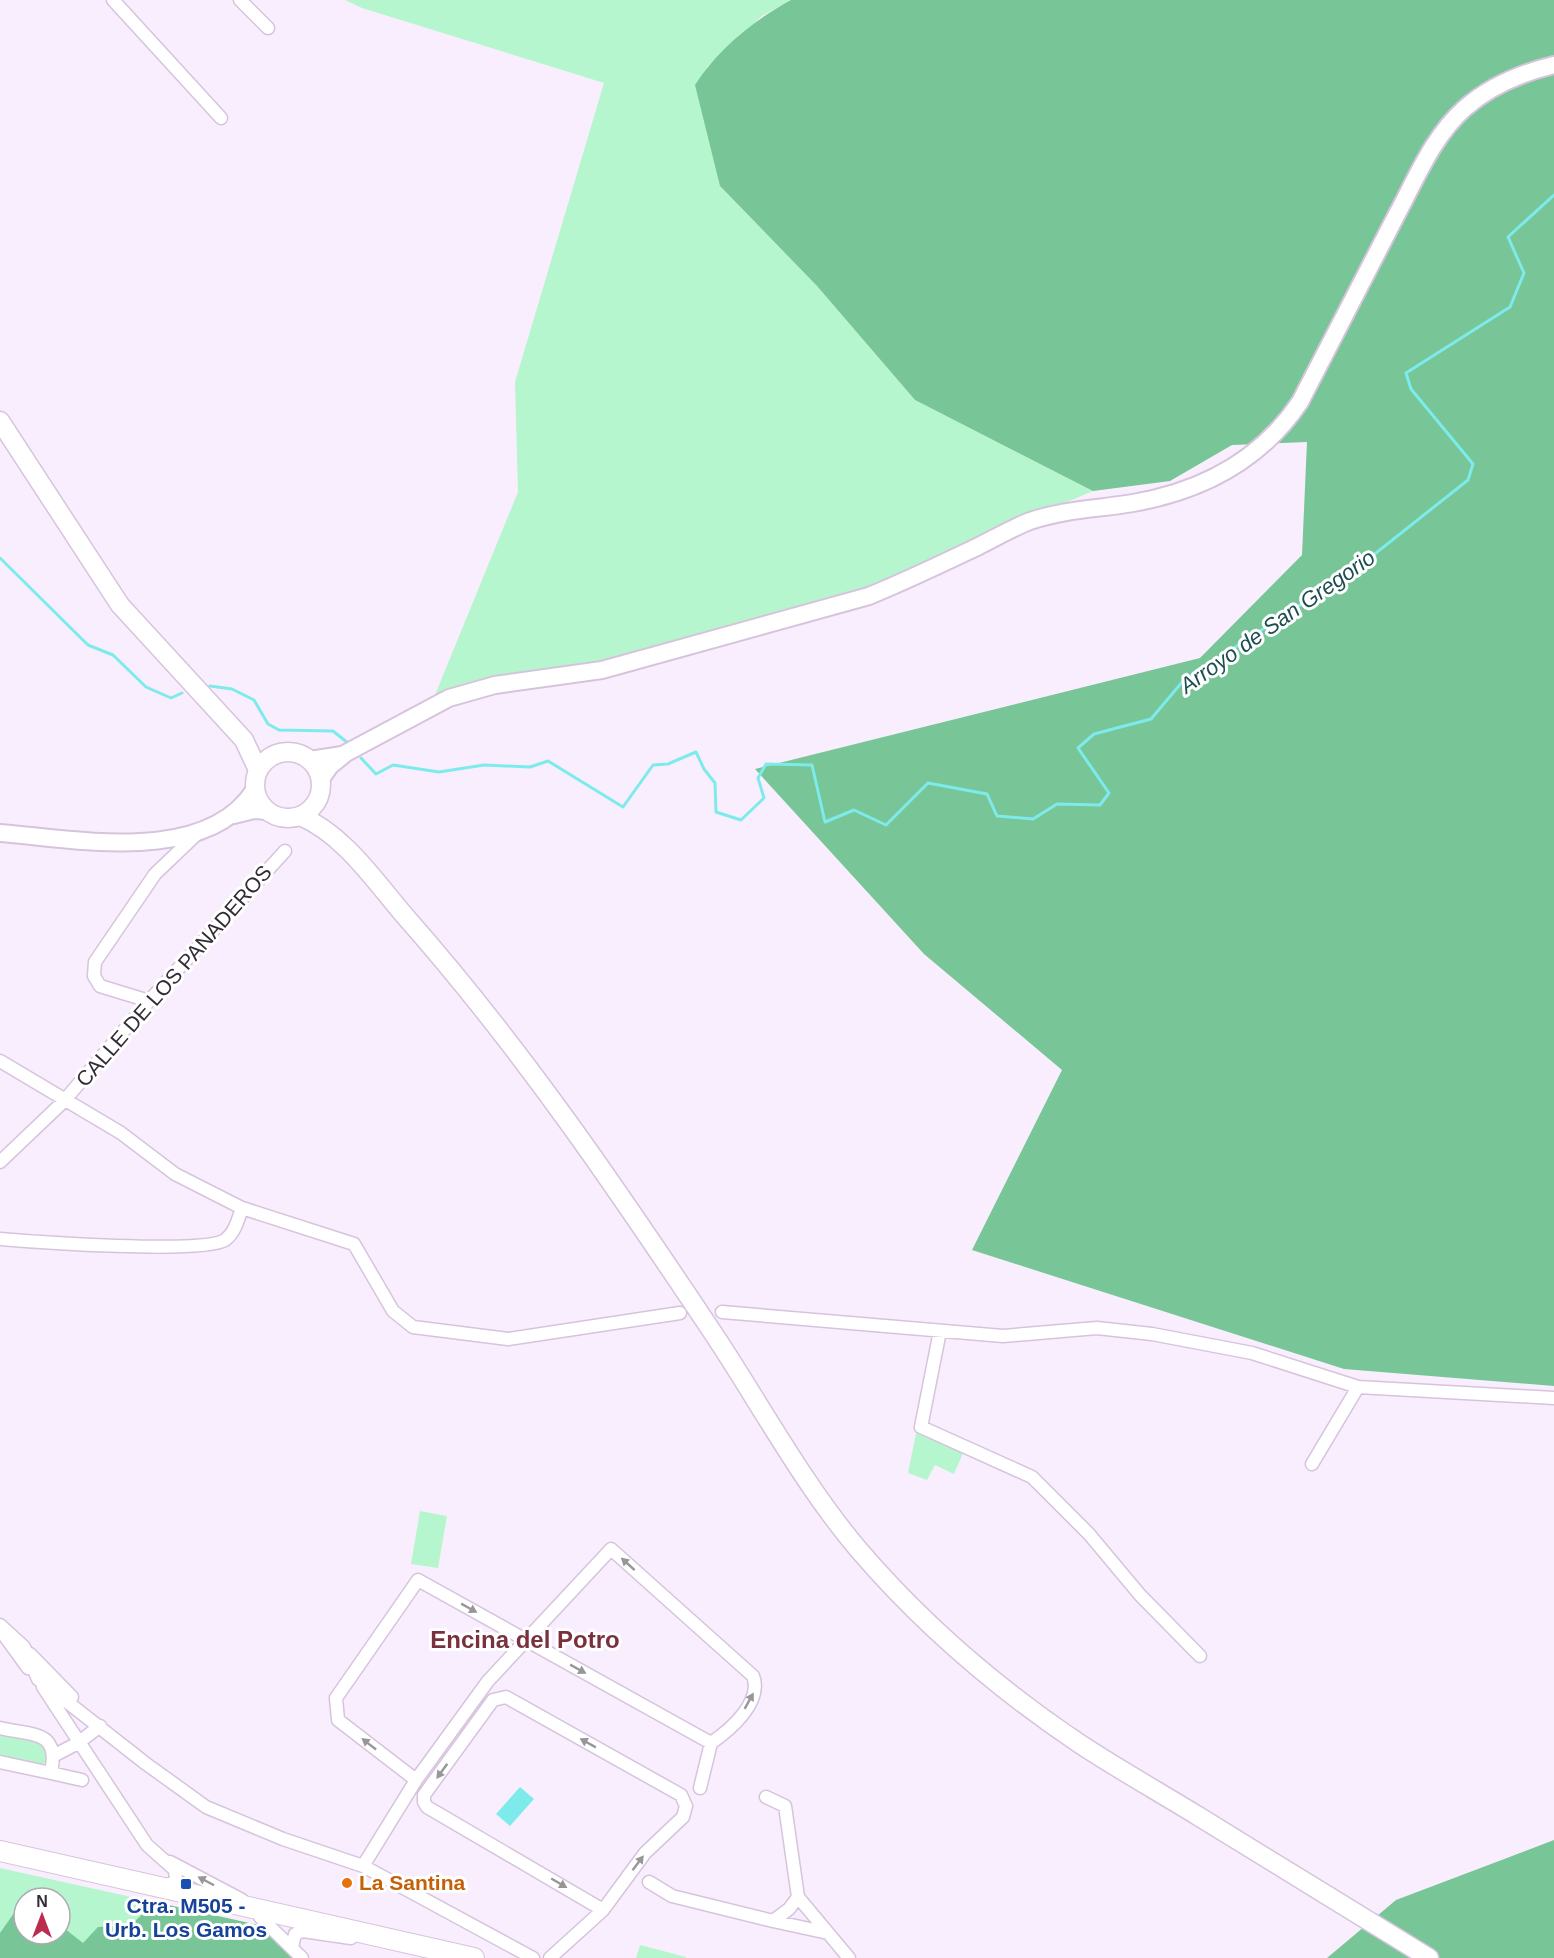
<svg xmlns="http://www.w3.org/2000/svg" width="1554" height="1958" font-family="Helvetica,sans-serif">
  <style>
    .green { fill: #b6f6ce; fill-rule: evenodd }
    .forest { fill: #78c598 }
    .water { fill: #7debec }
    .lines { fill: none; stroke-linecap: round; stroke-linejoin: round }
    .stream { stroke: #7debec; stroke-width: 3 }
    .minor-casing { stroke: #d6c4dc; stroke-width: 15 }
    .secondary-casing { stroke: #d6c4dc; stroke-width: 20 }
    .primary-casing { stroke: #d6c4dc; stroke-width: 21 }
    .trunk-casing { stroke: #d6c4dc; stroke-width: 22 }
    .minor { stroke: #fff; stroke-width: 12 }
    .secondary { stroke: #fff; stroke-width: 16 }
    .primary { stroke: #fff; stroke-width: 18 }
    .trunk { stroke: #fff; stroke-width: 20 }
    .oneway { fill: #99969a }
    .food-dot { fill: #e8710a; stroke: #fff; stroke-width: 2 }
    .transit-dot { fill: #1a4fb4; stroke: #fff; stroke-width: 2 }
    .labels { text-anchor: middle; stroke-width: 6; stroke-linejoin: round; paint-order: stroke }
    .street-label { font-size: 21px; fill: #332c36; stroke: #fff }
    .food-label { font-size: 21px; font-weight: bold; fill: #c56008; stroke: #fff; text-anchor: start }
    .transit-label { font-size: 21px; font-weight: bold; fill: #164399; stroke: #fff }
    .water-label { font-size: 22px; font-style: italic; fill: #1d4e4f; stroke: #fff }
    .quarter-label { font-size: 24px; font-weight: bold; fill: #79323d; stroke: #fff }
  </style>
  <rect width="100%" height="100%" fill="#f9eefd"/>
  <!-- green -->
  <path class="green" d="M345,0H791L762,16L707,67L720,186L817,286L915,400L1093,491L872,585L592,664L435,695L518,492L515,382L604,83L362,8Z
    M916,1433L964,1451L954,1474L935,1465L927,1480L908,1473Z
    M420,1511L447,1516L438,1568L411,1564Z
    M0,1732L43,1742L46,1744L48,1760L41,1766L0,1758Z
    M0,1868L263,1926L293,1958H0ZM24,1898H60V1934H24Z
    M640,1945L686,1957V1958H636Z"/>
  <!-- forest -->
  <path class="forest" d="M791,0H1554V1386L1344,1369L972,1250L1062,1070L924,954L755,769L1200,658L1302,555L1307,442L1232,445L1170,481L1093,491L915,400L817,286L720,186L695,85C718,49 754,20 791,0Z
    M1554,1840V1958H1327L1396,1900Z
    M155,1902L263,1926L293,1958H0V1933L14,1913H24V1934H60V1925L83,1943L98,1927L131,1925Z"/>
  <!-- water -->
  <path class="water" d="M520,1787L534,1799L510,1826L496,1814Z"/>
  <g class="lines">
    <!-- stream -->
    <path class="stream" d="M0,558L88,645L113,655L146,687L171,698L182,693
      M210,686L232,689L254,700L268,724L279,730L333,731L348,743
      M361,758L376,774L393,765L439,772L484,765L530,767L548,761L623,807L653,765L668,764L696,752L704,769L715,783L716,812L741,820L764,798L758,778L766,764L812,765L825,822L854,810L886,825L928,783L987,794L997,816L1033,819L1057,804L1100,805L1109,793L1078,748L1094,734L1151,719L1183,681L1357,568L1468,480L1473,464L1411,389L1406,373L1510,307L1524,273L1508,237L1554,195"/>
    <defs>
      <path id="minor" d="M113,0L221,118
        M240,0L268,28
        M149,1001L100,986L94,976L95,962L155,874L199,832
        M0,1061L121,1133L175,1174L242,1208L354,1244L393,1311L413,1327L508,1339L680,1313
        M0,1162L64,1101L149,1001L285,851
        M0,1239C34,1242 203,1254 225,1240C235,1233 238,1219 242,1208
        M722,1312L1003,1336L1097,1328L1152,1334L1252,1353L1358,1387L1554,1398
        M940,1331L921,1427L1032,1477L1089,1534L1140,1595L1200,1656
        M1312,1464L1358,1387
        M0,1625L24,1647L38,1679L145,1763L206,1807L283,1839L363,1866L533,1958
        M1,1631L28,1668
        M30,1654L72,1697
        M43,1687L147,1845L175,1870L176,1880L166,1887
        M0,1728C34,1736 60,1730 51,1773L0,1762
        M55,1755L78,1743L100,1726
        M51,1773L82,1780
        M416,1780L338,1720L336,1698L418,1580L711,1743
        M766,1797L785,1806L798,1897L849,1958
        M170,1862L242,1900
        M363,1866L416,1780L488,1681L611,1549L753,1676C763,1702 730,1730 711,1743L700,1788
        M649,1882L672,1896L773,1921L789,1909L798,1897
        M260,1917L302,1958
        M773,1921L828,1933
        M292,1948L295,1934L303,1931L351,1938
        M550,1958L603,1910L645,1853L683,1817L686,1806L681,1795L506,1697L493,1700L424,1795V1802L427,1807L603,1910"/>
      <path id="secondary" d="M310,760L342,755
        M321,779L330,766L346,753L449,698L495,685L602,670L869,596C906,581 941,564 977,547C995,538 1012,528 1030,521C1065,509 1098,509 1133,503C1202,491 1261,460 1300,402C1332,340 1364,278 1396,216C1416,179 1433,136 1465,108C1490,86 1521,73 1554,65
        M234,815L254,810L267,811
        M0,833C75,839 207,866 255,789"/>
      <path id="primary" d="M0,421L120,605L244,740L258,770
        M255 785a33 33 0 1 1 66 0a33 33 0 1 1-66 0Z
        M300,816C346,835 378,886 411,923C525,1053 621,1195 717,1339C763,1409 804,1485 858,1549C923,1625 998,1689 1080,1744C1118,1769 1159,1792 1198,1816C1275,1863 1352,1911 1429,1958"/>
      <path id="trunk" d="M0,1851L474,1958"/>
    </defs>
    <!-- minor casing -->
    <use href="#minor" class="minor-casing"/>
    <!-- secondary casing -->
    <use href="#secondary" class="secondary-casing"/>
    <!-- primary casing -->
    <use href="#primary" class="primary-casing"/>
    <!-- trunk casing -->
    <use href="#trunk" class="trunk-casing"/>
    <!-- minor -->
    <use href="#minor" class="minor"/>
    <!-- secondary -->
    <use href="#secondary" class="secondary"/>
    <!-- primary -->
    <use href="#primary" class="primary"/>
    <!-- trunk -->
    <use href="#trunk" class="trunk"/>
  </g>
  <!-- one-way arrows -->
  <defs><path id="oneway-solid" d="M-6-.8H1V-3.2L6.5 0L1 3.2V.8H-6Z" transform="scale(1.5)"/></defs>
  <g class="oneway">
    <use href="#oneway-solid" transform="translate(628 1564) rotate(-138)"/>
    <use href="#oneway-solid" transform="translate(469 1608) rotate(29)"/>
    <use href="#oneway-solid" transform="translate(578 1669) rotate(29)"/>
    <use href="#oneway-solid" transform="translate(749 1701) rotate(-61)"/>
    <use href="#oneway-solid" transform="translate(588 1743) rotate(-151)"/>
    <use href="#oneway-solid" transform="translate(369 1744) rotate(-142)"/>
    <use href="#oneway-solid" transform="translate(442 1771) rotate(126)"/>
    <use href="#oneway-solid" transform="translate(638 1863) rotate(-53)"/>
    <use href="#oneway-solid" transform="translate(206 1881) rotate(-152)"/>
    <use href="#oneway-solid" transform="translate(559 1883) rotate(30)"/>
  </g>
  <!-- markers -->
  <circle class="food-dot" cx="347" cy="1883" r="6"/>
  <rect class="transit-dot" x="180" y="1878" width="12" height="12" rx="3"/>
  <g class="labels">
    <!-- street labels -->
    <g class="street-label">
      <text transform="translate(174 976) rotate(-49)" y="7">CALLE DE LOS PANADEROS</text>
    </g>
    <!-- food labels -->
    <g class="food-label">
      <text x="359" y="1890">La Santina</text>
    </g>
    <!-- transit labels -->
    <g class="transit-label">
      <text x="186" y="1913">Ctra. M505 -<tspan x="186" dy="24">Urb. Los Gamos</tspan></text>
    </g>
    <!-- water labels -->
    <g class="water-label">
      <text transform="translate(1277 621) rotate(-35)" y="8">Arroyo de San Gregorio</text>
    </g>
    <!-- quarter labels -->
    <g class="quarter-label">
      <text x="525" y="1648">Encina del Potro</text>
    </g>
  </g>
  <!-- north arrow -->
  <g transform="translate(42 1916)"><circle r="28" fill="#ffffff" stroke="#adabaf" stroke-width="1.5"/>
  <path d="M0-4.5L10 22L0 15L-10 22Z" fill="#bc2c4f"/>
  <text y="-9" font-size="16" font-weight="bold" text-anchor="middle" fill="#332c36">N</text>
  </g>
</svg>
